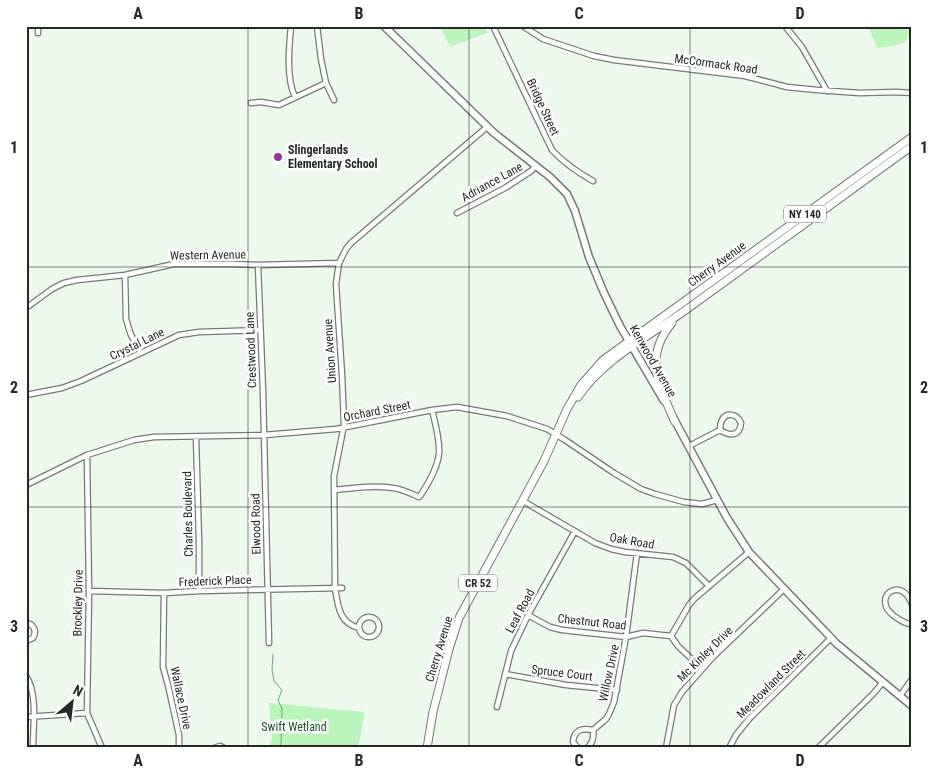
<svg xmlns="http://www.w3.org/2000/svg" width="938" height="774" font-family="'Roboto Condensed',sans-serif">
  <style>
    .green { fill: #bbf4bd }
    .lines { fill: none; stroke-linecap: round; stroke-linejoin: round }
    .stream { stroke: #6da770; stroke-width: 1 }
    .street-casing { stroke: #737c73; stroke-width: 7 }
    .secondary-casing { stroke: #737c73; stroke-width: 9 }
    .primary-casing { stroke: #737c73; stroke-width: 9 }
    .street { stroke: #fff; stroke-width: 4.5 }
    .secondary { stroke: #fff; stroke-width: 6 }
    .primary { stroke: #fff; stroke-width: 7 }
    .grid { fill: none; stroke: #242924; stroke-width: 1; stroke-opacity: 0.55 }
    .poi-dot { fill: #96349b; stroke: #fff; stroke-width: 2 }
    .labels { text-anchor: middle; stroke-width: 5; stroke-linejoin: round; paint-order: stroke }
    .shield { fill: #fff; stroke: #666966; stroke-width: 1 }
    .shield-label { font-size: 11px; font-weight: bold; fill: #242924 }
    .street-label { font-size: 12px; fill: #242924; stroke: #fff }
    .poi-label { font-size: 12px; font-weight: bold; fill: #242924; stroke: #fff; text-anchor: start }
    .park-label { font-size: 12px; fill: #185621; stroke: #fff }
    .neatline { fill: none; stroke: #242924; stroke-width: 2 }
    .grid-label { font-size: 16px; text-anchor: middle; font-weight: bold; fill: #242924 }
  </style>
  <rect width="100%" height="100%" fill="#edf9ed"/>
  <!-- green -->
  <path class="green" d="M440,26H484L487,33L450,47Z
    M868,26H912V31L903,44L877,48Z
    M269,703L365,712L358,748H268L272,738Z"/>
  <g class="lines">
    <!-- stream -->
    <path class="stream" d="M273,654L272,670L274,681L282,690L278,700L282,709L281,744L279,748"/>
    <defs>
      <path id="street" d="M291,26C289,47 286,78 295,97
        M317,26L321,59L326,83L334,100
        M493,26L552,150C564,163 577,172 593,181
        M523,26L543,39L594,56L614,60L745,76L787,87L817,90L860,93L896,92L912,93
        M785,26L802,47L827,91
        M38,33V26
        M251,103L261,102L279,105L326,83
        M457,213L505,188L531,171L536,166
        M258,265L263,391L269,643
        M125,275L126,319L131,335L141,353
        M26,308L52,289L64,283L77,280L125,275L174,264H233L258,265L339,263
        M26,395L62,388L81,381L179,335L199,332L260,330
        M727,415C734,414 738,416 741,423C740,437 729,436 720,430C720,424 721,418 727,415Z
        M196,437L199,542V591
        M689,446L720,430
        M87,455L89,591L87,713L102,748
        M26,485L87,455L134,440L154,437L264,435L336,429L432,410L457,407L507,416L547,429L565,440L614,473L641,489L655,494L684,502L702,504L717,500
        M334,490C353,488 374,485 393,488C402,489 410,493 419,497L420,496C428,484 438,467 439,453C440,440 435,422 432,410
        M523,501L595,543L611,549L625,552L673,557L686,563L709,586
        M89,591L164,593L199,591L342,588
        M164,593L163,667L168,685L179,735V748
        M912,604C901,574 870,598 894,616C900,620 905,624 912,624
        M528,615L550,627L562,630L626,637L643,633L671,636L678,646L702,669
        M359 627a10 10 0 1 1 20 0a10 10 0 1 1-20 0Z
        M26,623C34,624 37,631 33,638L26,641
        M359,628C339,623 338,606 335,588L334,476L344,425L342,375L336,284L339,263L346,249L351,243L487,127
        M671,636L689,605L694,599L749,552
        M505,674L566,685L617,690
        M26,676C38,694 33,727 33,748
        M900,696L912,679
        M497,707L511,651L528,615L575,531
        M26,717L87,713
        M214,748L220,746L224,748
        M578,748L573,742C574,729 583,728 593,730
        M587,748C592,744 594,737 593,730L606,719L609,714L614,702L626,637L637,553
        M666,748L674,705L682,692L712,658L784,589
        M729,748L736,735L749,719L831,638
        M818,748L873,694L883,682"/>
      <path id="secondary" d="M384,26L494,133L550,177L567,194L575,211L589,257L604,293L620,326L664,401
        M674,419L727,518L749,552L837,644L912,706"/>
      <path id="primary" d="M672,323C643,357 659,385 675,422
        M578,397C603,359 650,336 687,309C762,255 837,201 912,146
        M427,748L433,712L449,649L459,618L544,461L567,409L581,385L603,360L912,137"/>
    </defs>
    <!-- street casing -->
    <use href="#street" class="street-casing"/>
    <!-- secondary casing -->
    <use href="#secondary" class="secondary-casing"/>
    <!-- primary casing -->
    <use href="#primary" class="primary-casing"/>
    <!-- street -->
    <use href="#street" class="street"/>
    <!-- secondary -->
    <use href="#secondary" class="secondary"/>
    <!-- primary -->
    <use href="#primary" class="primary"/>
  </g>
  <!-- grid -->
  <path class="grid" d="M248,26V748M469,26V748M690,26V748M26,267H912M26,507H912"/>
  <!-- markers -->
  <circle class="poi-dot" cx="278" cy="157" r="5"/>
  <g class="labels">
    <!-- shield labels -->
    <g class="shield">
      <rect x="784" y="205.5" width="42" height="17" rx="4"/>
      <rect x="459" y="574.5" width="38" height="17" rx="4"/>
    </g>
    <g class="shield-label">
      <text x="805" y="218">NY 140</text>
      <text x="478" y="587">CR 52</text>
    </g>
    <!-- street labels -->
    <g class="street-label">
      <text transform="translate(716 64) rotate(8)" y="4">McCormack Road</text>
      <text transform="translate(543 107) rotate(65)" y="4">Bridge Street</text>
      <text transform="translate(492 182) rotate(-29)" y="4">Adriance Lane</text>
      <text transform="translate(208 255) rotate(-1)" y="4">Western Avenue</text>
      <text transform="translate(717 264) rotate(-36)" y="4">Cherry Avenue</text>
      <text transform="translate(137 344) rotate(-26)" y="4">Crystal Lane</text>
      <text transform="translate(251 350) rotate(-92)" y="4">Crestwood Lane</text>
      <text transform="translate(330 351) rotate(-94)" y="4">Union Avenue</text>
      <text transform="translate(653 361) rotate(60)" y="4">Kenwood Avenue</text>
      <text transform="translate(377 411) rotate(-11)" y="4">Orchard Street</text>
      <text transform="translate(188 514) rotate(-91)" y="4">Charles Boulevard</text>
      <text transform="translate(256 524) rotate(-91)" y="4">Elwood Road</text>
      <text transform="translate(632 541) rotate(10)" y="4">Oak Road</text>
      <text transform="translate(215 581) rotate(-2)" y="4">Frederick Place</text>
      <text transform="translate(78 603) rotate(-89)" y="4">Brockley Drive</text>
      <text transform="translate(520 611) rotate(-62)" y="4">Leaf Road</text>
      <text transform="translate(592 622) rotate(6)" y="4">Chestnut Road</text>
      <text transform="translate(439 649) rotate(-73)" y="4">Cherry Avenue</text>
      <text transform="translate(705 654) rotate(-45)" y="4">Mc Kinley Drive</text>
      <text transform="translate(562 673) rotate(7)" y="4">Spruce Court</text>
      <text transform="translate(609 673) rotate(-78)" y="4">Willow Drive</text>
      <text transform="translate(771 684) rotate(-45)" y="4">Meadowland Street</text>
      <text transform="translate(181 698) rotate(78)" y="4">Wallace Drive</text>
    </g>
    <!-- poi labels -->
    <g class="poi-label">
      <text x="288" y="154">Slingerlands<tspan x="288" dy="14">Elementary School</tspan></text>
    </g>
    <!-- park labels -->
    <g class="park-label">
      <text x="294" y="731">Swift Wetland</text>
    </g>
  </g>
  <!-- border -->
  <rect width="938" height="774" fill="none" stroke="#ffffff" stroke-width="55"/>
  <!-- north arrow -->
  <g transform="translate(72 702) rotate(28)" stroke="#ffffff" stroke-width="4" paint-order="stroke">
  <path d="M0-4L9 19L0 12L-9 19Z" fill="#242924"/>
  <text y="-8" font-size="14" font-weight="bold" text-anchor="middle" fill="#242924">N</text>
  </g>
  <rect x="28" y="28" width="882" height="718" class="neatline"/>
  <g class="grid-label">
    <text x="138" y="19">A</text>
    <text x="359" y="19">B</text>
    <text x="579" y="19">C</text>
    <text x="800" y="19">D</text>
    <text x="14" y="153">1</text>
    <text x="924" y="153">1</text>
    <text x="14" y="393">2</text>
    <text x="924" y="393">2</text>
    <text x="14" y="632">3</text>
    <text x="924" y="632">3</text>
    <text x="138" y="766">A</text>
    <text x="359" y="766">B</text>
    <text x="579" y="766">C</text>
    <text x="800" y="766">D</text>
  </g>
</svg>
